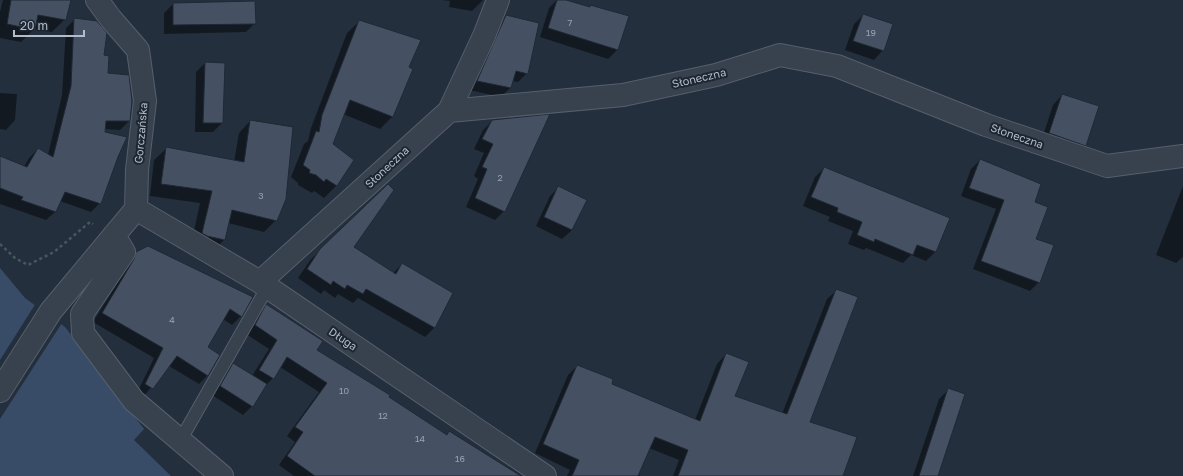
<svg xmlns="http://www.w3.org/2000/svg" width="1183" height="476" font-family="'Golos Text',sans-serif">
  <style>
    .water { fill: #394c67 }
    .pier { fill: #242f3e }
    .shadow { fill: #0007 }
    .building { fill: #455162; stroke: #1f2835 }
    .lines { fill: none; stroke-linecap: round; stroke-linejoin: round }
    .service-casing { stroke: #565f6c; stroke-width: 14 }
    .minor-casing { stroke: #565f6c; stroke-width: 24 }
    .path { stroke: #44595c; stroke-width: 2.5; stroke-dasharray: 3 3; stroke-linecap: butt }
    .service { stroke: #38414e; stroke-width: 12 }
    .minor { stroke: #38414e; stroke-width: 22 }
    .labels { text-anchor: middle; stroke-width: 4; stroke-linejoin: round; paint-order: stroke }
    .number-label { font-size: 9px; fill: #98a1af }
    .street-label { font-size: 11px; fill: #b4bcc9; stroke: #1d2633 }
  </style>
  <rect width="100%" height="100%" fill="#242f3e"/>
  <!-- water -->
  <path class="water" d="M0,268L25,298L65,327L144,429L134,440L171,476H0Z"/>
  <!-- pier -->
  <path class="pier" d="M36,303L62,323L0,419V360Z"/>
  <!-- shadow -->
  <path class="shadow" d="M3,0H70L65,19L52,32L34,29L21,42L0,38V12Z
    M442,0H483L472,11L449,7L450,1Z
    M557,0H563L588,8L591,6L617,50L608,59L540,37L549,8Z
    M254,2L255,23L246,32L164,34V13L173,4Z
    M863,15L883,50L874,60L845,50L854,24Z
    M506,16L527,73L518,82L512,81L510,88L501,97L469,90L497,25Z
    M75,19L103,56L107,74L129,121L120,130L104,129V133L126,138L100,203L91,212L60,201L55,212L46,220L0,204V157L24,167L29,158L38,149L48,155L62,95L66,28Z
    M360,21L412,69L392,117L380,129L343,114L331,144L353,161L336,186L324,198L314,191L312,193L298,185V183L291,177L304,144L308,141L311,128L347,33Z
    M205,63L222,123L213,132H195L196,72Z
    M0,93L17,94L15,120L6,130L0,129Z
    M1062,95L1085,145L1076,154L1041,142L1053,105Z
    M250,121L276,220L264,232L228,223L224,240L212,252L191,245L200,203L150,196L154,160L166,149L234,162L239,133Z
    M492,121L504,211L495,220L466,207L478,179L474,176L484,153L474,149L483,130Z
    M980,160L1033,202L1039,282L1030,291L973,269L996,209L961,196L971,169Z
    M824,168L948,218L935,252L926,261L911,255L903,263L866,248L864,250L848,244L853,231L828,221L830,217L803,206L815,177Z
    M1183,186V257L1176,263L1156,255Z
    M559,187L572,230L562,239L536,226L550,196Z
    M148,247L241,316L232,325L223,319L206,347L208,375L199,384L169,366L143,397L137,393L154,358L93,322L126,269L128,262L137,253Z
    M353,247L393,273L402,264L452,293L434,328L425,337L358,298L353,303L338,294L335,298L324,290L321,294L298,278L311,259L321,250Z
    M837,290L809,423L843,476H673L679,460L649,448L638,475L641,476H567L570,470L535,453L568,375L577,366L610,385L695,420L717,364L726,354L734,396L782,414L827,299Z
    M267,305L316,350L446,436L519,476H294L279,465L295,442L287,436L319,392L280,367L273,378L264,387L252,406L243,415L212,395L224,373L233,364L252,376L269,349L246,334L258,314Z
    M948,390L937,476H913L939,399Z"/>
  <!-- building -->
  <path class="building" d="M11,0H71L66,20L38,15L35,30L7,24Z
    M557,0H566L590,7V5L629,16L618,50L548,28Z
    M255,1L256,24L173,25V3Z
    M863,14L893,24L884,51L853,41Z
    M506,15L539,23L528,74L516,71L511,88L477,81Z
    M74,18L97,21L107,33L104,55L109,56L108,73L129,75L132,101L130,121H106L105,132L127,137L118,157L101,204L65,192L56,212L21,200L23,197L0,188V156L27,167L38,148L53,157L71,86Z
    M359,20L421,40L409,67L413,69L393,117L350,100L333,144L354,160L337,186L326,179L324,182L316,175L309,173L310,170L303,165L316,131L319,132L322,115Z
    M205,62L225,63L223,123H203Z
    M1062,94L1099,106L1086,146L1049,133Z
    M550,114L505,212L475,198L487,169L482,167L493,144L482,139L492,120Z
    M250,120L293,127L286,199L277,221L232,210L225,240L207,236L202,233L212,191L161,184L166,147L244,162Z
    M980,159L1041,184L1035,202L1048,207L1036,239L1054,245L1040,283L981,261L1004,200L969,188Z
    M824,167L950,218L936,252L917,245L913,255L875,239L874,242L857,235L862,222L837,212L838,208L811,197Z
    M388,184L394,190L354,247L396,274L402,263L453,293L435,328L366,289L363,294L347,285L345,289L333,281L331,285L307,269L320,249Z
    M558,186L587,200L572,230L544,217Z
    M148,246L253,297L242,317L230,309L208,347L220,355L208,376L177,356L153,389L145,384L163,348L102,313L134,259L136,252Z
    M836,289L858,297L810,422L857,437L843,476H678L688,450L655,437L638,476H572L579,460L543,444L577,365L613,379L612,384L700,421L726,353L749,362L735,396L787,414Z
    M266,304L323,341L317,350L390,395L389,397L447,435L449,431L521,476H315L287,456L303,432L295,427L327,383L287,357L274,379L259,370L277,340L255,325Z
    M233,363L267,384L253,407L220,386Z
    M948,388L965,394L938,476H919Z"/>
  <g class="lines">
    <defs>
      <path id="service" d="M180,441L267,288"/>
      <path id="minor" d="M97,0L111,19L138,50L145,101L137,170L136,209
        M449,111L484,36L498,0
        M136,209L260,282L545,476
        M114,235L124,252L82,314L83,333L134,401L222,476
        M260,282L449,111L623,95L716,75L780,55L837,66L986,125L1107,166L1183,156
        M0,391L51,311L136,209"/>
    </defs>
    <!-- service casing -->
    <use href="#service" class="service-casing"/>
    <!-- minor casing -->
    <use href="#minor" class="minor-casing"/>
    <!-- path -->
    <path class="path" d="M0,244L15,258L28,265L54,252L90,222L93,224"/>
    <!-- service -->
    <use href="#service" class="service"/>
    <!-- minor -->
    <use href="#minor" class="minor"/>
  </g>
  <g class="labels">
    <!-- number labels -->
    <g class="number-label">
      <text x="570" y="26">7</text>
      <text x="871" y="36">19</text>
      <text x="500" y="181">2</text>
      <text x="261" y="199">3</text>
      <text x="172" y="323">4</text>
      <text x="344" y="394">10</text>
      <text x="383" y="419">12</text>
      <text x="420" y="442">14</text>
      <text x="460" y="462">16</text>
    </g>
    <!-- street labels -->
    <g class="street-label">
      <text transform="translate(699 78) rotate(-13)" y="4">Słoneczna</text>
      <text transform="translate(141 133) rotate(-85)" y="4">Gorczańska</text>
      <text transform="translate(1017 136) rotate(19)" y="4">Słoneczna</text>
      <text transform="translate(387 167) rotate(-43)" y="4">Słoneczna</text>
      <text transform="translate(343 339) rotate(34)" y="4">Długa</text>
    </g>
  </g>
  <!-- scale -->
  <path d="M14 30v6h70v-6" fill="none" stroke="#b4bcc9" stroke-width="2"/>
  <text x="20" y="30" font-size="12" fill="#b4bcc9" stroke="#1d2633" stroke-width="3" paint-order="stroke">20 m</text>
</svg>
